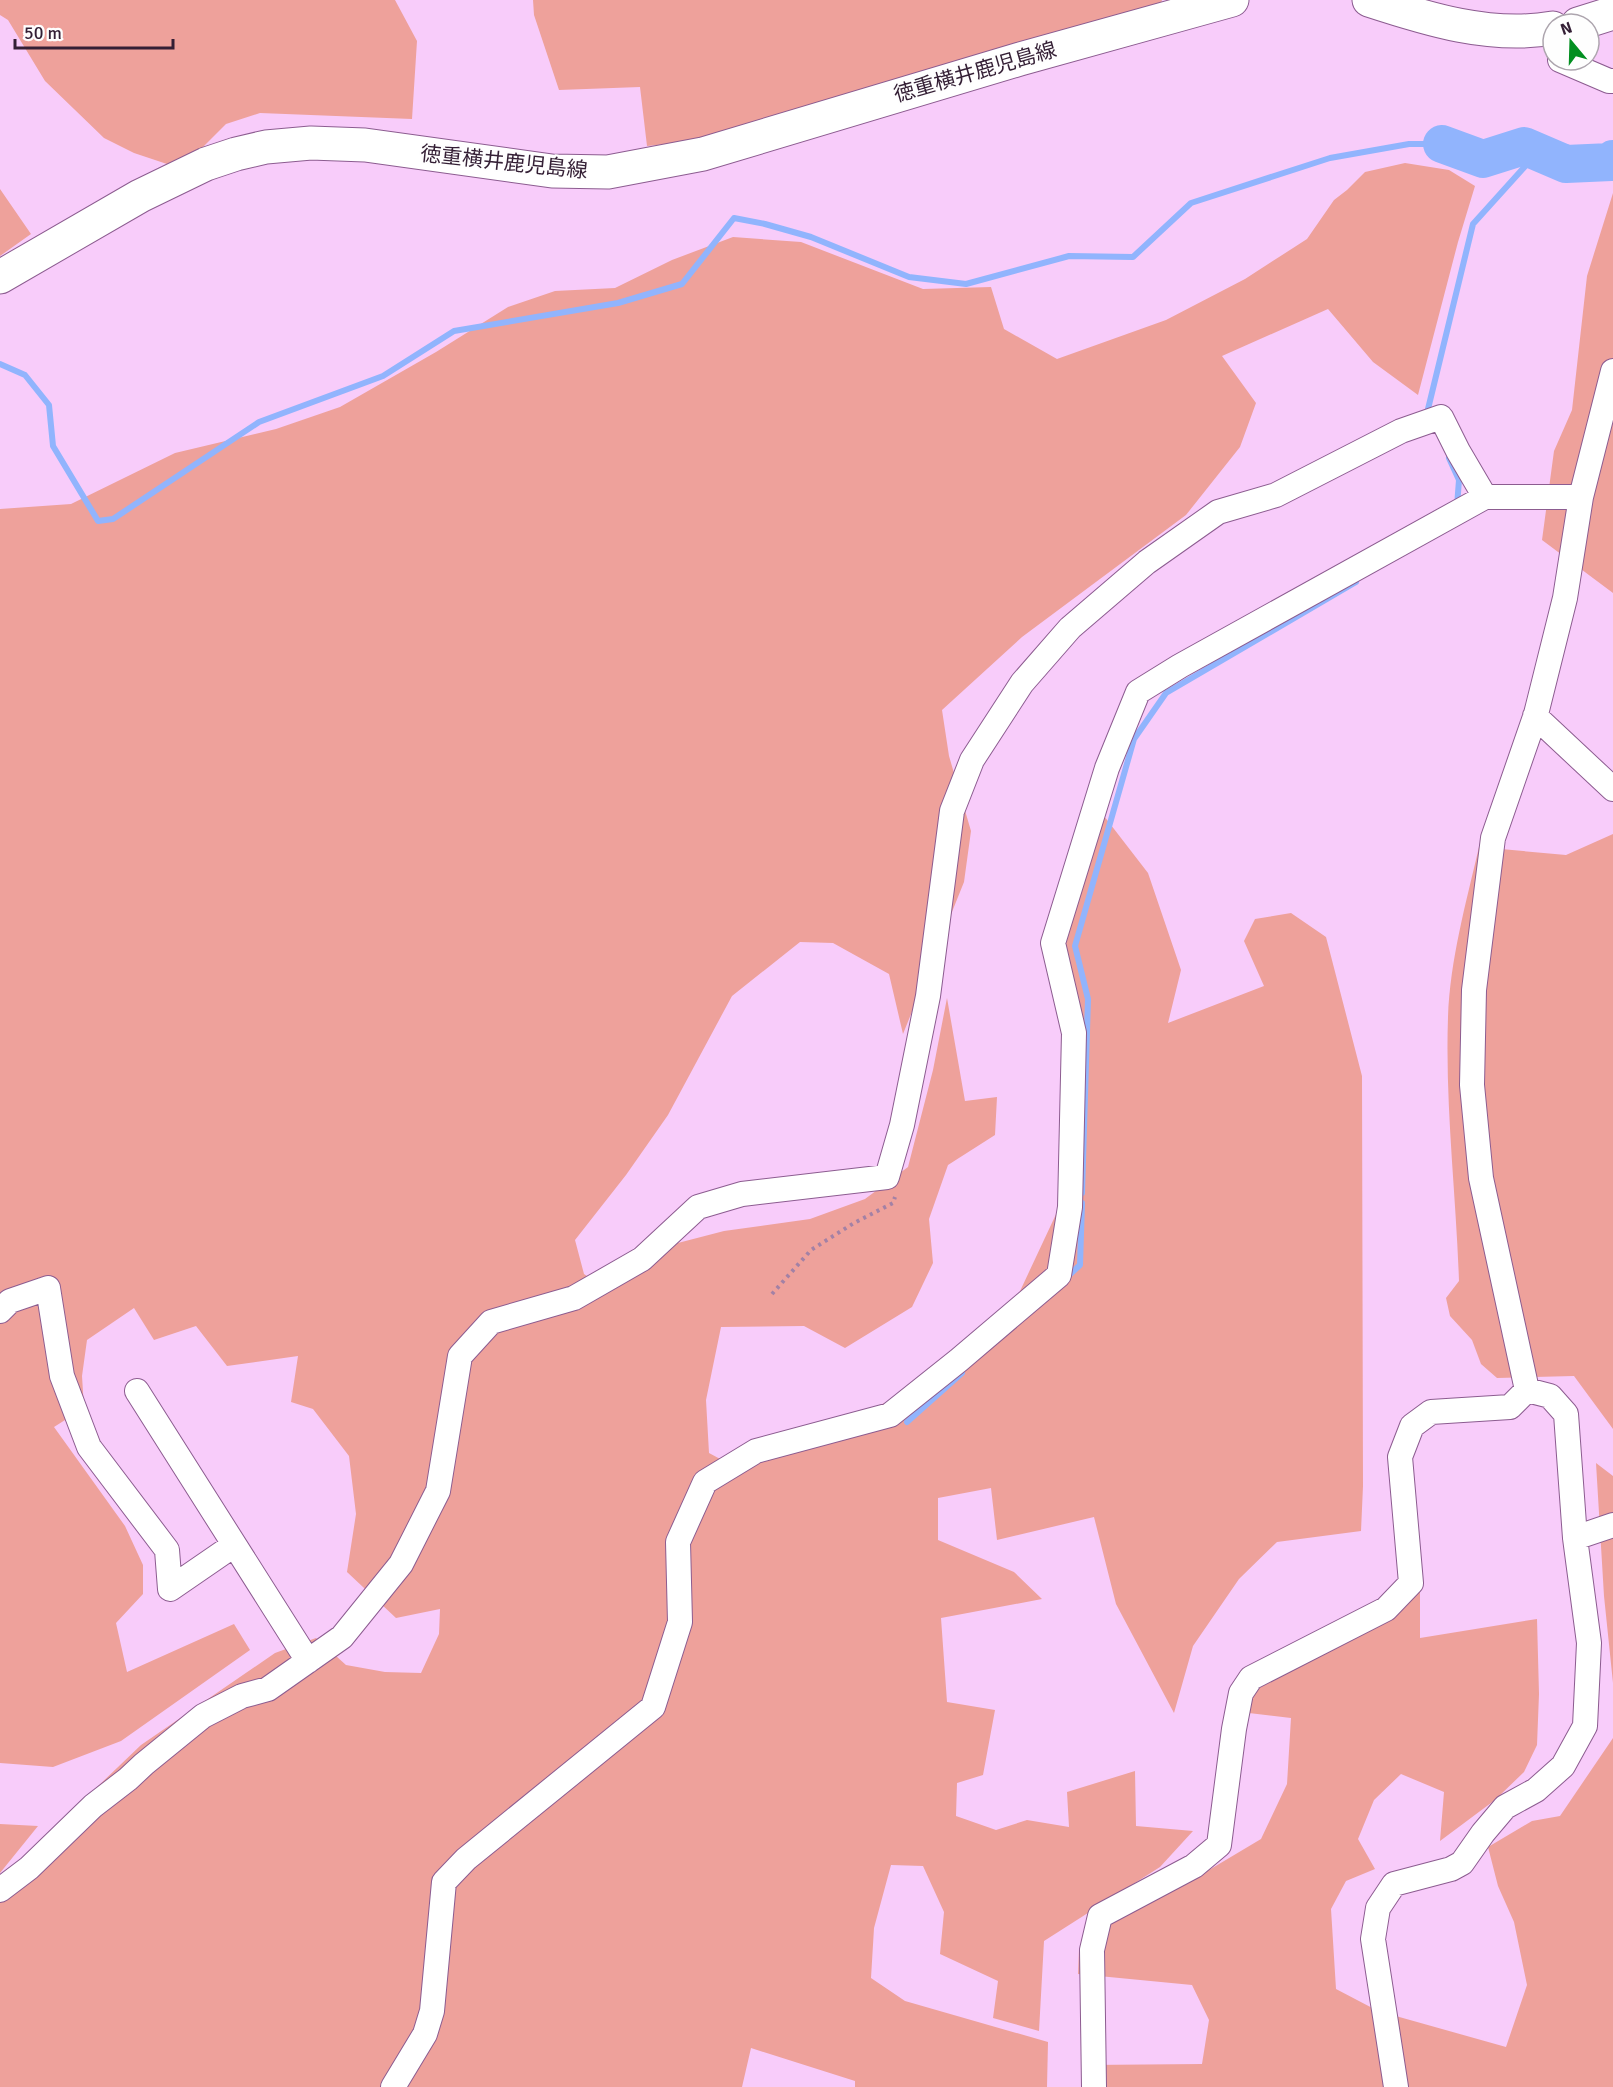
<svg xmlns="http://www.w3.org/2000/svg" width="1613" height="2087" font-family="Signika,'Noto Sans JP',sans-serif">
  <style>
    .green { fill: #eea19b }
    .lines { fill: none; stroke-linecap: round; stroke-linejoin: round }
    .stream { stroke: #91b4fd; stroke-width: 6 }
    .river { stroke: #91b4fd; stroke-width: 38 }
    .minor-casing { stroke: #8c5c90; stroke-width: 26 }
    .secondary-casing { stroke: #8c5c90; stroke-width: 35 }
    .path { stroke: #a381a5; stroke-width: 4; stroke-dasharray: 3 4.5; stroke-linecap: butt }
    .minor { stroke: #fff; stroke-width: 24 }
    .secondary { stroke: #fff; stroke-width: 33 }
    .labels { text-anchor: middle; stroke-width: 4.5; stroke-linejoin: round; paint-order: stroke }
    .street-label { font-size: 21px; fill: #341f35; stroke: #fefefe }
  </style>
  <rect width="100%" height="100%" fill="#f8ccfa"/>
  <!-- green -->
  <path class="green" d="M0,0H395L417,41L412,119L260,113L226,124L197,153L176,167L134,153L104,138L45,81L8,20L0,15Z
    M533,0H1162L1160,7L696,141L647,146L640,87L559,90L534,15Z
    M1405,163L1449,170L1475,186L1458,242L1418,395L1373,362L1328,309L1222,356L1256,403L1240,447L1186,515L1022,637L942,710L949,756L971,831L964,882L903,1034L889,974L833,943L800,942L732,996L668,1115L626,1175L575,1240L584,1274L610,1292L674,1244L724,1231L810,1219L865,1199L908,1167L933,1070L947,998L965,1101L997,1097L995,1135L948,1165L929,1219L933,1263L912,1307L845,1348L804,1326L721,1327L706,1400L709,1453L735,1467L788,1447L959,1369L1014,1304L1058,1210L1069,1078L1058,989L1067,885L1104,816L1148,873L1181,970L1168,1023L1264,986L1244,941L1255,919L1291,913L1326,937L1362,1076L1363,1486L1361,1531L1277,1542L1239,1579L1193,1646L1174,1713L1116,1604L1094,1517L997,1540L991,1488L938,1498V1540L1014,1572L1042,1599L941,1618L947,1702L995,1710L983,1775L957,1783L956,1816L996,1830L1027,1820L1069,1827L1067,1792L1135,1771L1136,1826L1193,1831L1160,1867L1044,1941L1039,2031L993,2018L998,1981L940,1954L944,1912L923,1866L891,1865L874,1928L871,1978L905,2001L1048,2042L1047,2087H855V2081L751,2048L742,2087H0V1895L25,1856L141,1745L275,1653L316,1638L346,1665L385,1672L421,1673L439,1634L440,1609L396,1618L347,1572L356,1514L349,1456L313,1409L291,1402L298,1356L227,1366L196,1326L154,1340L134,1308L87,1340L82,1376L84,1408L54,1427L125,1526L143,1565V1594L116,1623L127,1672L234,1624L250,1650L121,1741L53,1767L0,1763V509L71,504L175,453L276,429L340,407L436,352L508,307L555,291L615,288L672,260L733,237L801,242L923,289L991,287L1004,329L1057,359L1166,320L1245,279L1307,239L1334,200L1347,190L1365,172Z
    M0,189L31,234L0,256Z
    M1613,193V593L1542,540L1554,451L1572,410L1587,276Z
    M1613,834V1429L1574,1376L1497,1378L1481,1364L1472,1340L1450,1316L1446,1298L1459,1281C1456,1193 1445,1106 1448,1017C1450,960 1466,903 1479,847L1566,855Z
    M1596,1463L1613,1476V1683L1604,1596Z
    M1420,1553V1638L1537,1619L1539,1694L1537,1745L1524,1772L1495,1800L1440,1841L1444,1792L1401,1774L1374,1800L1358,1839L1375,1869L1346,1881L1331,1909L1336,1989L1378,2011L1506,2047L1527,1985L1514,1922L1498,1886L1488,1847L1532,1821L1560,1816L1613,1738V2087H1085L1087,2065L1202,2064L1209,2020L1192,1985L1078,1974L1079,1949L1101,1922L1130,1902L1209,1870L1261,1839L1287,1784L1291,1718L1232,1711L1235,1681L1389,1597Z
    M0,1824L38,1826L0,1873Z"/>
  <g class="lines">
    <!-- stream -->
    <path class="stream" d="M0,364L25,375L49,405L53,446L98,521L113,519L259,422L383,376L454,331L618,303L682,284L734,218L765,224L811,237L909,277L966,284L1069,256L1133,257L1191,203L1330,158L1409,144H1442
      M1431,416L1428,409L1473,224L1538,152
      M1449,458L1459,480L1457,506
      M1082,1193L1088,999L1075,946L1134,739L1166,693L1356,582
      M1067,1277L1080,1265L1082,1203
      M907,1422L962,1373"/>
    <!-- river -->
    <path class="river" d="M1442,144L1483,159L1524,146L1566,164L1611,162L1613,159"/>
    <defs>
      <path id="minor" d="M1560,60L1609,81H1613
        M1535,716L1613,789
        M0,1311L10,1301L48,1288L62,1376L89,1447L167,1550L170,1589L234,1545
        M137,1391L308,1661
        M1575,1538L1613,1525
        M0,1890L29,1868L93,1806L128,1779L144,1764L203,1716L242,1696L268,1689L342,1637L401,1564L438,1491L460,1356L491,1322L574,1298L642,1259L698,1207L742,1194L887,1177L902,1125L928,996L952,811L972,760L1022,683L1070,628L1147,562L1218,512L1276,495L1401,431L1441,417L1458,451L1485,497H1581
        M393,2087L425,2034L432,2011L444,1882L466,1859L653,1707L680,1622L678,1542L705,1482L756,1451L890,1415L959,1360L1059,1275L1070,1207L1074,1033L1053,943L1107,768L1138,692L1180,666L1485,497
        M1094,2087L1092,1950L1100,1916L1194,1866L1219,1845L1234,1729L1241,1693L1251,1678L1386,1609L1411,1583L1400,1457L1412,1426L1431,1412L1510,1407L1527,1390
        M1396,2087L1373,1939L1378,1908L1394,1884L1451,1869L1462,1863L1483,1833L1505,1807L1536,1790L1563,1766L1585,1726L1589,1643L1575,1538L1566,1414L1550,1396L1527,1390L1481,1178L1472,1085L1474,990L1493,838L1536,714L1565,598L1581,497L1613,371"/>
      <path id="secondary" d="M1369,0C1427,19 1491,39 1553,28
        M1578,24L1613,13
        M0,277L140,196L206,164L236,154L266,147L311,143L365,145L552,171L608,172L703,154L1020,59L1232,0"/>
    </defs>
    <!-- minor casing -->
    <use href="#minor" class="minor-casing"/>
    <!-- secondary casing -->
    <use href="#secondary" class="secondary-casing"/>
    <!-- path -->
    <path class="path" d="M772,1294L811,1250L854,1223L893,1203L895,1197"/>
    <!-- minor -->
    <use href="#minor" class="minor"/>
    <!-- secondary -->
    <use href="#secondary" class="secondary"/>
  </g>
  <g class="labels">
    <!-- street labels -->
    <g class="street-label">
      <text transform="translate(975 72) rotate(-16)" y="7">徳重横井鹿児島線</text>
      <text transform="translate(504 162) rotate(6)" y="7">徳重横井鹿児島線</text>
    </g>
  </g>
  <!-- north arrow -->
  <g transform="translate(1571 42) rotate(341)"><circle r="28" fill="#fefefe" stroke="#ada5ae" stroke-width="1.5"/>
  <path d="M0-4.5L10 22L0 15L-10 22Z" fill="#028f20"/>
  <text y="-9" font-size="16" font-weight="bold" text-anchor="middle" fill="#341f35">N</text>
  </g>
  <!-- scale -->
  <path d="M15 39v9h158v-9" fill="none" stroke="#341f35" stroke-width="3"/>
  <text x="24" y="39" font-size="18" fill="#341f35" stroke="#fefefe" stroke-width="4.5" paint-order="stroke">50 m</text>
</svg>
